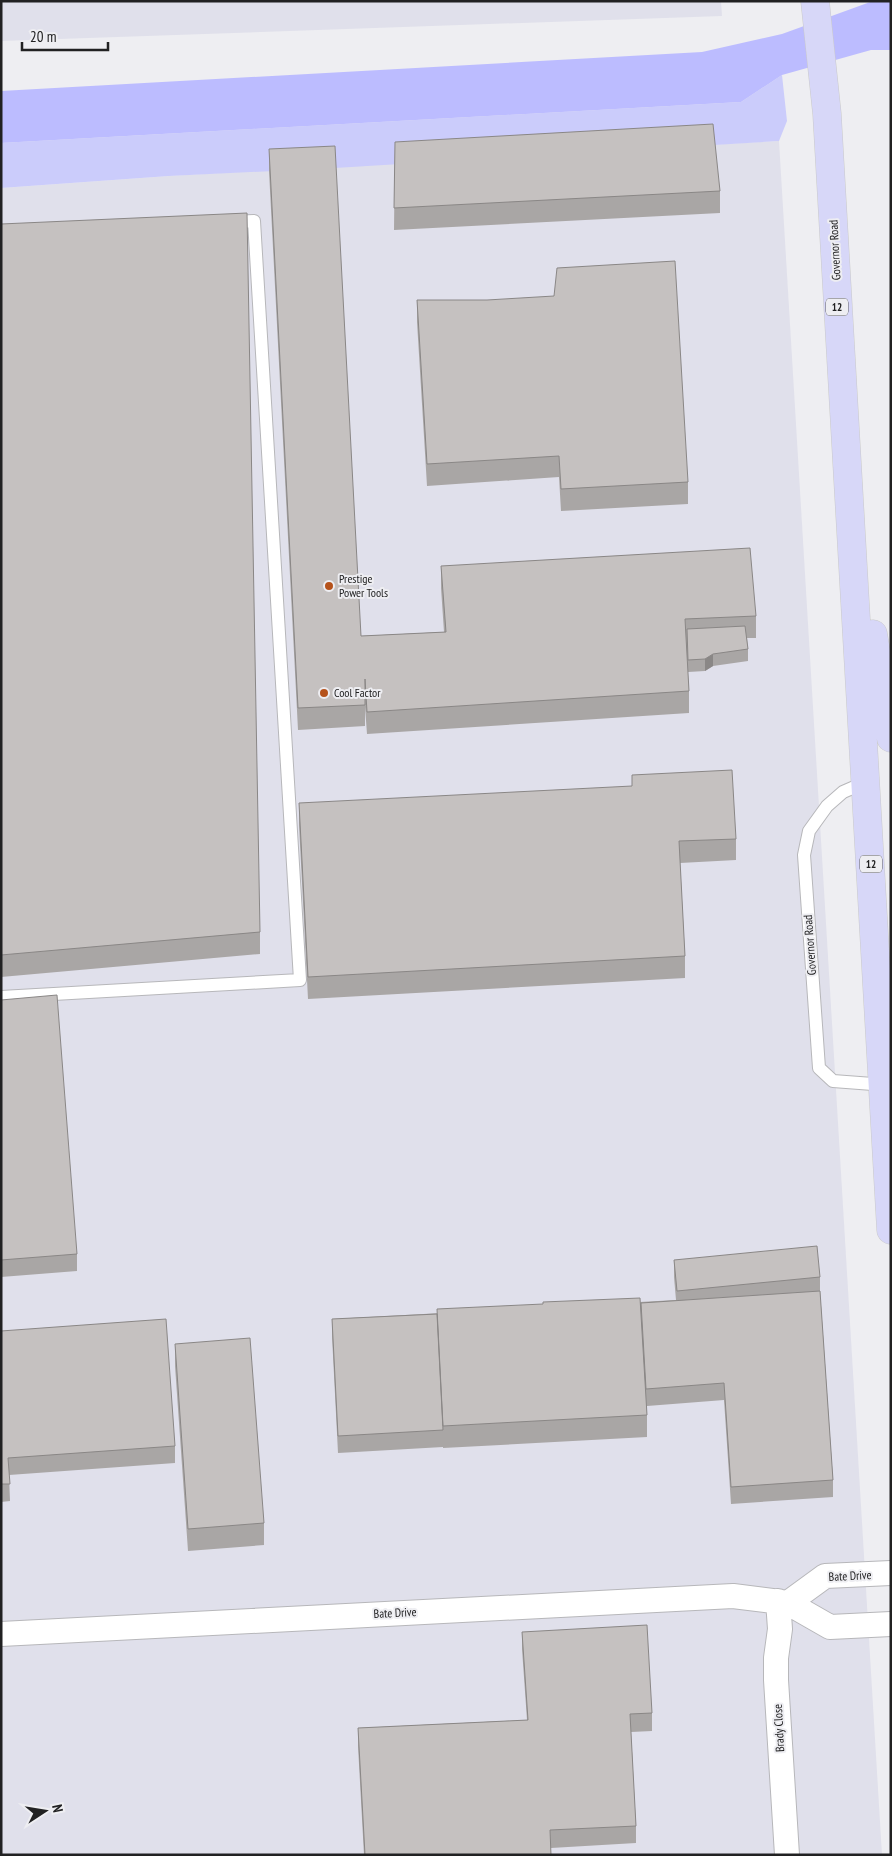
<svg xmlns="http://www.w3.org/2000/svg" width="892" height="1856" font-family="'PT Sans Narrow',sans-serif">
  <style>
    .built { fill: #e0e0eb }
    .green { fill: #cbccfb }
    .water { fill: #bcbcff }
    .lines { fill: none; stroke-linecap: round; stroke-linejoin: round }
    .service-casing { stroke: #b7b7ba; stroke-width: 14 }
    .minor-casing { stroke: #b7b7ba; stroke-width: 26 }
    .primary-casing { stroke: #cacaca; stroke-width: 29 }
    .service { stroke: #fff; stroke-width: 12 }
    .minor { stroke: #fff; stroke-width: 24 }
    .primary { stroke: #d7d7f8; stroke-width: 28 }
    .wall { fill: #a9a6a5 }
    .shaded-wall { fill: #8a8786 }
    .building { fill: #c5c1c0; stroke: #8a8786 }
    .poi-dot { fill: #b5521b; stroke: #eeeef2; stroke-width: 2 }
    .labels { text-anchor: middle; stroke-width: 4; stroke-linejoin: round; paint-order: stroke }
    .shield { fill: #eeeef2; stroke: #5e5e60; stroke-width: 1 }
    .shield-label { font-size: 11px; font-weight: bold; fill: #212122 }
    .street-label { font-size: 12px; fill: #212122; stroke: #eeeef2 }
    .poi-label { font-size: 12px; fill: #212122; stroke: #eeeef2; text-anchor: start }
  </style>
  <rect width="100%" height="100%" fill="#eeeef2"/>
  <!-- built -->
  <path class="built" d="M1,1H721L722,16L1,41Z
    M779,141L882,1855H1V188L169,176Z"/>
  <!-- green -->
  <path class="green" d="M782,75L787,121L779,141L335,168L169,176L1,188V143L741,102Z"/>
  <!-- water -->
  <path class="water" d="M873,1H891V50H871L782,75L741,102L1,143V91L702,52L782,34Z"/>
  <g class="lines">
    <defs>
      <path id="service" d="M866,782L843,792L827,806L809,831L804,855L819,1068L833,1081L886,1085
        M1,997L300,980L254,221L231,222"/>
      <path id="minor" d="M778,1601L780,1629L776,1658V1680L787,1855
        M788,1603L825,1576L891,1573
        M1,1634L733,1596L788,1603L830,1627L891,1624"/>
      <path id="primary" d="M815,1L827,114L891,1230
        M873,634L891,738"/>
    </defs>
    <!-- service casing -->
    <use href="#service" class="service-casing"/>
    <!-- minor casing -->
    <use href="#minor" class="minor-casing"/>
    <!-- primary casing -->
    <use href="#primary" class="primary-casing"/>
    <!-- service -->
    <use href="#service" class="service"/>
    <!-- minor -->
    <use href="#minor" class="minor"/>
    <!-- primary -->
    <use href="#primary" class="primary"/>
  </g>
  <!-- wall -->
  <path class="wall" d="M395,142L720,191V213L394,230Z
    M269,149L361,636L444,632L441,588V566L756,616V638H747L748,649V661L713,666L705,671L688,672L686,641L689,691V713L367,734L365,707V726L298,730L269,171Z
    M1,224L260,932V954L1,977Z
    M417,300L688,482V504L561,511L559,477L427,486L417,322Z
    M299,803L736,839V860L680,863L685,956V978L308,999L299,825Z
    M1,1000L77,1254V1271L1,1277Z
    M674,1260L820,1277V1291L833,1480V1497L731,1504L724,1400L647,1406V1437L443,1448V1446V1447L338,1453L332,1336V1319L676,1300L674,1277Z
    M1,1331L175,1446V1463L9,1475L10,1501L1,1502Z
    M175,1344L264,1523V1545L188,1551L175,1366Z
    M522,1632L652,1713V1731L631,1732L636,1826V1843L551,1848V1855H364L358,1746V1728L527,1720L522,1649Z"/>
  <!-- shaded-wall -->
  <path class="shaded-wall" d="M713,654V666L705,671V659Z"/>
  <!-- building -->
  <path class="building" d="M713,124L720,191L394,208L395,142Z
    M335,146L361,636L446,632L441,566L750,548L756,616L685,619L689,691L367,712L365,679V705L298,708L269,149Z
    M247,213L260,932L1,955V224Z
    M675,261L688,482L561,489L559,456L427,464L417,300H487L554,296L557,268Z
    M745,626L748,649L713,654L705,659L688,660L687,629Z
    M732,770L736,839L679,841L685,956L308,977L299,803L632,786V775Z
    M57,995L77,1254L1,1260V1000Z
    M817,1246L820,1277L677,1291L674,1260Z
    M820,1291L833,1480L731,1487L724,1383L646,1389L641,1303Z
    M640,1298L647,1415L443,1426L437,1309L543,1304V1302Z
    M437,1314L443,1430L338,1436L332,1319Z
    M166,1319L175,1446L8,1458L10,1484H1V1331Z
    M250,1338L264,1523L188,1529L175,1344Z
    M647,1625L652,1713L630,1714L636,1826L550,1830L551,1855H365L358,1728L528,1720L522,1632Z"/>
  <!-- markers -->
  <g class="poi-dot">
    <circle cx="329" cy="586" r="5"/>
    <circle cx="324" cy="693" r="5"/>
  </g>
  <g class="labels">
    <!-- shield labels -->
    <g class="shield">
      <rect x="826" y="298.5" width="22" height="17" rx="4"/>
      <rect x="860" y="855.5" width="22" height="17" rx="4"/>
    </g>
    <g class="shield-label">
      <text x="837" y="311">12</text>
      <text x="871" y="868">12</text>
    </g>
    <!-- street labels -->
    <g class="street-label">
      <text transform="translate(835 250) rotate(-93)" y="4">Governor Road</text>
      <text transform="translate(810 945) rotate(-94)" y="4">Governor Road</text>
      <text transform="translate(850 1576) rotate(-3)" y="4">Bate Drive</text>
      <text transform="translate(395 1613) rotate(-3)" y="4">Bate Drive</text>
      <text transform="translate(779 1728) rotate(-93)" y="4">Brady Close</text>
    </g>
    <!-- poi labels -->
    <g class="poi-label">
      <text x="339" y="583">Prestige<tspan x="339" dy="14">Power Tools</tspan></text>
      <text x="334" y="697">Cool Factor</text>
    </g>
  </g>
  <!-- border -->
  <rect width="892" height="1856" fill="none" stroke="#212122" stroke-width="5"/>
  <!-- north arrow -->
  <g transform="translate(45 1811) rotate(78)" stroke="#eeeef2" stroke-width="4" paint-order="stroke">
  <path d="M0-4L9 19L0 12L-9 19Z" fill="#212122"/>
  <text y="-8" font-size="14" font-weight="bold" text-anchor="middle" fill="#212122">N</text>
  </g>
  <!-- scale -->
  <path d="M22 42v8h86v-8" fill="none" stroke="#212122" stroke-width="2.5"/>
  <text x="30" y="42" font-size="15" fill="#212122" stroke="#eeeef2" stroke-width="4" paint-order="stroke">20 m</text>
</svg>
